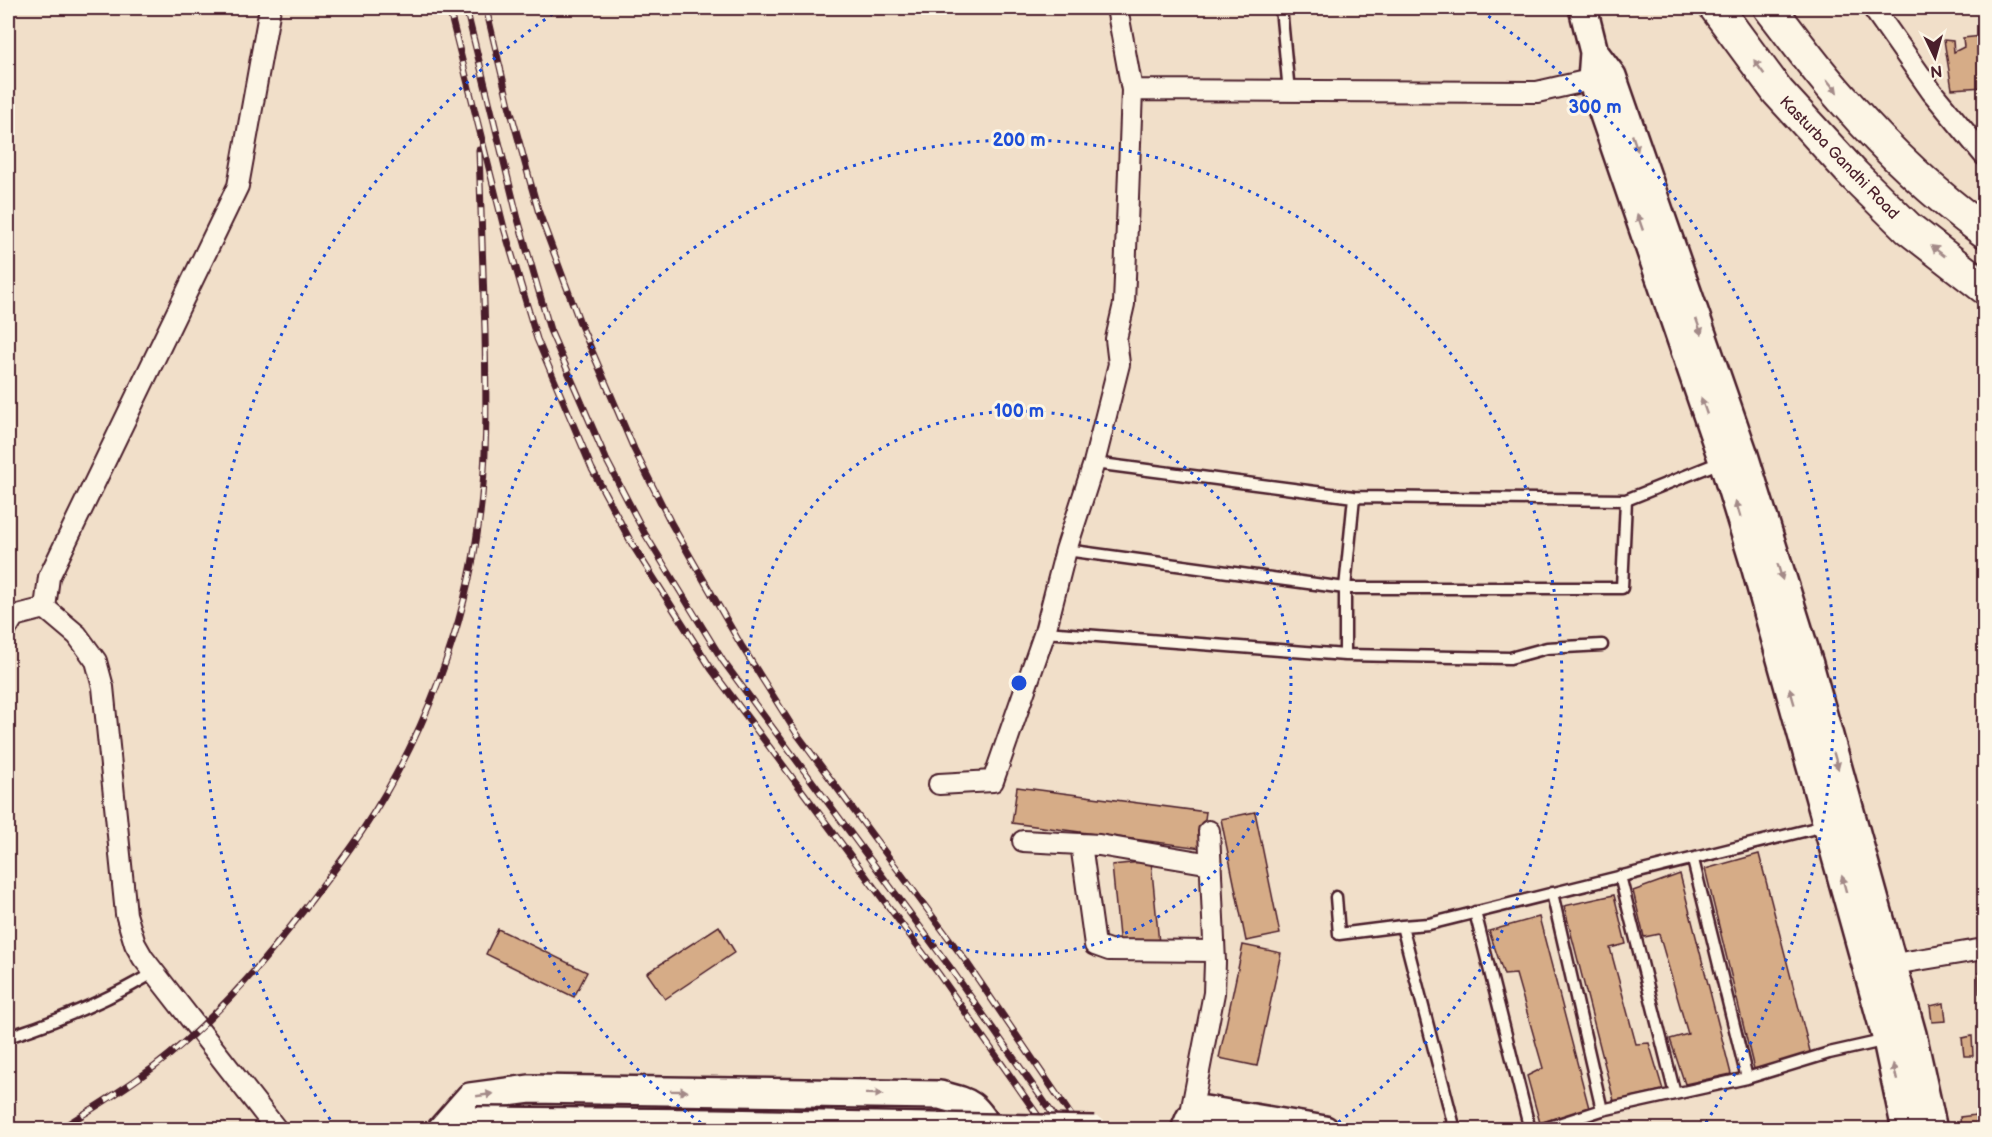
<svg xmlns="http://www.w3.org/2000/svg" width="1992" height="1137" font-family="'Balsamiq Sans',sans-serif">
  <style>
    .building { fill: #d6ac87; stroke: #4a1f2b; stroke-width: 1.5 }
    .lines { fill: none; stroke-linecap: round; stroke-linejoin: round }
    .lane-casing { stroke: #4a1f2b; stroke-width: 15 }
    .street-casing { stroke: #4a1f2b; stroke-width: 24 }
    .secondary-casing { stroke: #4a1f2b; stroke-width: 32 }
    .primary-casing { stroke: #4a1f2b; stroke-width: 36 }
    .lane { stroke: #fcf5e5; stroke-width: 10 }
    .street { stroke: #fcf5e5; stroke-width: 20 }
    .secondary { stroke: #fcf5e5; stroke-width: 27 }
    .primary { stroke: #fcf5e5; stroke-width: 32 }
    .rail-casing { stroke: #4a1f2b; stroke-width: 7 }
    .rail { stroke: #fcf5e5; stroke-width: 4.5; stroke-dasharray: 14; stroke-linecap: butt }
    .secondary-bridge-casing { stroke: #4a1f2b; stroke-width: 32; stroke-linecap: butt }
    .secondary-bridge { stroke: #fcf5e5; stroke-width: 27 }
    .oneway { fill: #a38a88 }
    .ring { fill: none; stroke: #1d4ed8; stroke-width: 3; stroke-dasharray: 3 6 }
    .labels { text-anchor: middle; stroke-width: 6; stroke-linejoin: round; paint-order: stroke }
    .street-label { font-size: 16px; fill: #4a1f2b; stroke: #fcf5e5 }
    .centre { fill: #1d4ed8; stroke: #fcf5e5; stroke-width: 3 }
    .ring-label { font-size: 18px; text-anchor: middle; font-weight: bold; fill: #1d4ed8; stroke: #fcf5e5; stroke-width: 6; stroke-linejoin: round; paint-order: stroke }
  </style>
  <rect width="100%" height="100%" fill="#f1dfc9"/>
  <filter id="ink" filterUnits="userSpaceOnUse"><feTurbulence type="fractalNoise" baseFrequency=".0167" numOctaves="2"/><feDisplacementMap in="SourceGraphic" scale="12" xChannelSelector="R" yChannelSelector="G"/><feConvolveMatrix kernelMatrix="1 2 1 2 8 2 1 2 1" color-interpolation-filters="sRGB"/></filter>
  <g filter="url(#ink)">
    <!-- building -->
    <path class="building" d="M1982,36L1984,87L1952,89L1944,40L1953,41L1954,52L1964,47L1963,38Z
      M1017,787L1206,812L1201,848L1012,823Z
      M1255,812L1280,934L1246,941L1221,819Z
      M1759,854L1811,1055L1754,1069L1705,869Z
      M1151,861L1159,943L1120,947L1112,865Z
      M1680,874L1731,1074L1685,1084L1670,1039L1688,1034L1659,934L1644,937L1633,891Z
      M1614,895L1626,944L1610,948L1636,1044L1649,1043L1663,1090L1614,1101L1564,906Z
      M1539,917L1589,1108L1540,1123L1527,1076L1543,1068L1516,974L1504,975L1489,931Z
      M719,926L735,952L665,999L647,973Z
      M498,929L587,972L574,997L486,954Z
      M1243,945L1281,953L1257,1066L1219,1058Z
      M1984,972V992L1979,993L1978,973Z
      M1944,1003L1946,1021L1932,1022L1930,1006Z
      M1972,1036L1973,1056H1964L1962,1038Z
      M1984,1114V1130H1961L1960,1117Z"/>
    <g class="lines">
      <defs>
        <path id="lane" d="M1281,8L1289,92
          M1094,463L1354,497L1626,500L1723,461
          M1066,550L1345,588H1622L1626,500
          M1045,632L1345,655L1510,658L1547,648L1602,645
          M1345,655V588L1354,497
          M1693,860L1747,1078
          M1620,876L1675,1094
          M1552,893L1602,1110
          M1336,897L1339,934L1402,926
          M1475,912L1530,1130
          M8,1037C58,1021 108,1000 153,973
          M1455,1130L1402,926L1429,924L1828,825
          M1540,1130L1602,1110L1747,1078L1829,1053L1887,1040"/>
        <path id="street" d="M270,8L238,186L49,577L45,608L77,635L96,661L103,687L126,914L135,944L143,958L277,1130
          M1873,8L1932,92L1984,155
          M1132,90L1537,92L1603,77
          M8,626L14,616L45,608
          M939,784L993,781L1045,632L1066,550L1094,463L1119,364L1116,339L1124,304L1132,90L1117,8
          M1023,841L1099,845L1211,864
          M1081,844L1095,945L1109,950L1214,951
          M1894,964L1984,949
          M1190,1118L1214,993L1215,962L1209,831"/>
        <path id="secondary" d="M1583,8L1594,52L1592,80L1723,461L1754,562L1887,1040L1906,1130
          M1594,52L1612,76L1744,455L1809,664L1912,1034L1933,1130
          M441,1130L470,1097L530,1089L940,1095C970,1103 973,1102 990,1130
          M1185,1130L1190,1118L1205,1110L1325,1130"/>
        <path id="primary" d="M1716,8L1778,92L1854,175L1908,228L1984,287
          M1770,8C1795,40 1819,74 1847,104C1888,151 1934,194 1984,231"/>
      </defs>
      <!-- lane casing -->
      <use href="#lane" class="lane-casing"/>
      <!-- street casing -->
      <use href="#street" class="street-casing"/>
      <!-- secondary casing -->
      <use href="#secondary" class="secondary-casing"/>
      <!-- primary casing -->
      <use href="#primary" class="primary-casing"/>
      <!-- lane -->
      <use href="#lane" class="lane"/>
      <!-- street -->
      <use href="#street" class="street"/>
      <!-- secondary -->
      <use href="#secondary" class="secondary"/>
      <!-- primary -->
      <use href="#primary" class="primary"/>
      <defs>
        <path id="rail" d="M449,8L504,228L537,339L592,469L632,544L712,670L938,973L1048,1130
          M466,8L518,219L550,330L606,459L645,534L723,661L949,966L1064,1130
          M486,8L509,105L538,210L580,323L634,449L671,523L741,645L797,734L965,960L1081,1130
          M58,1130C91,1110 123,1090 154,1067C211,1024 260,967 303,911C324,883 345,857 364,828C424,737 465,629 479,521C488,458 486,395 485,332C483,272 481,211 479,150"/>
      </defs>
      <!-- rail casing -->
      <use href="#rail" class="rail-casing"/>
      <!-- rail -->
      <use href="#rail" class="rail"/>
      <defs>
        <path id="secondary-bridge" d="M476,1121L716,1123L1094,1130"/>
      </defs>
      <!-- secondary-bridge casing -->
      <use href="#secondary-bridge" class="secondary-bridge-casing"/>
      <!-- secondary-bridge -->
      <use href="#secondary-bridge" class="secondary-bridge"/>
    </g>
    <!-- one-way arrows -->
    <defs><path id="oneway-solid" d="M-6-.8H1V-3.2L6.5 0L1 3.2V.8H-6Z" transform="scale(1.5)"/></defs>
    <g class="oneway">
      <use href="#oneway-solid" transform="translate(1759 67) rotate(-126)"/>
      <use href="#oneway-solid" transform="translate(1832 86) rotate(51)"/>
      <use href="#oneway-solid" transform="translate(1635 143) rotate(71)"/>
      <use href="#oneway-solid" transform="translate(1640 222) rotate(-109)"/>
      <use href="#oneway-solid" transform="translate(1938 251) rotate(-142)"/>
      <use href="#oneway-solid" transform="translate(1699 327) rotate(71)"/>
      <use href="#oneway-solid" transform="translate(1704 406) rotate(-109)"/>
      <use href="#oneway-solid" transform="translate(1738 509) rotate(-107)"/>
      <use href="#oneway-solid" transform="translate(1780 572) rotate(73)"/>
      <use href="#oneway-solid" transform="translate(1792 696) rotate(-106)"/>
      <use href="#oneway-solid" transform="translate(1836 761) rotate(74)"/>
      <use href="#oneway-solid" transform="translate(1844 884) rotate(-105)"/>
      <use href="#oneway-solid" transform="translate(1895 1072) rotate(-103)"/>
      <use href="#oneway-solid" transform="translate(679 1091) rotate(1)"/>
      <use href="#oneway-solid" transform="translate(874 1094) rotate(1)"/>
      <use href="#oneway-solid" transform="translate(485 1095) rotate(-8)"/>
    </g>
  </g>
  <!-- distance rings -->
  <g class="ring">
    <circle cx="1019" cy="683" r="272"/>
    <path d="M708 1128A543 543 0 1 1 1330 1128"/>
    <path d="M335 1127A815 815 0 0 1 557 11M1481 11A815 815 0 0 1 1703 1127"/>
  </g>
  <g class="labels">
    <!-- street labels -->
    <g class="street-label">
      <text transform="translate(1840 157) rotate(46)" y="6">Kasturba Gandhi Road</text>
    </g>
  </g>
  <circle cx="1019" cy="683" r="9" class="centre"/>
  <g class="ring-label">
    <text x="1595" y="113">300 m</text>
    <text x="1019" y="146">200 m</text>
    <text x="1019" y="417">100 m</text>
  </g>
  <!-- margin -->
  <rect width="1992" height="1137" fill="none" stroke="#fcf5e5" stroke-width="30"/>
  <rect x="15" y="15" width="1962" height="1107" fill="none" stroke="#4a1f2b" stroke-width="2" filter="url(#ink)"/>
  <!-- north arrow -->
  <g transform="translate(1935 57) rotate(175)" stroke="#fcf5e5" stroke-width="4.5" paint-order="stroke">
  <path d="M0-4.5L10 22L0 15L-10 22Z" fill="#4a1f2b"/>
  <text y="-9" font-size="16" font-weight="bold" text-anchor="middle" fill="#4a1f2b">N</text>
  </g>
</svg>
